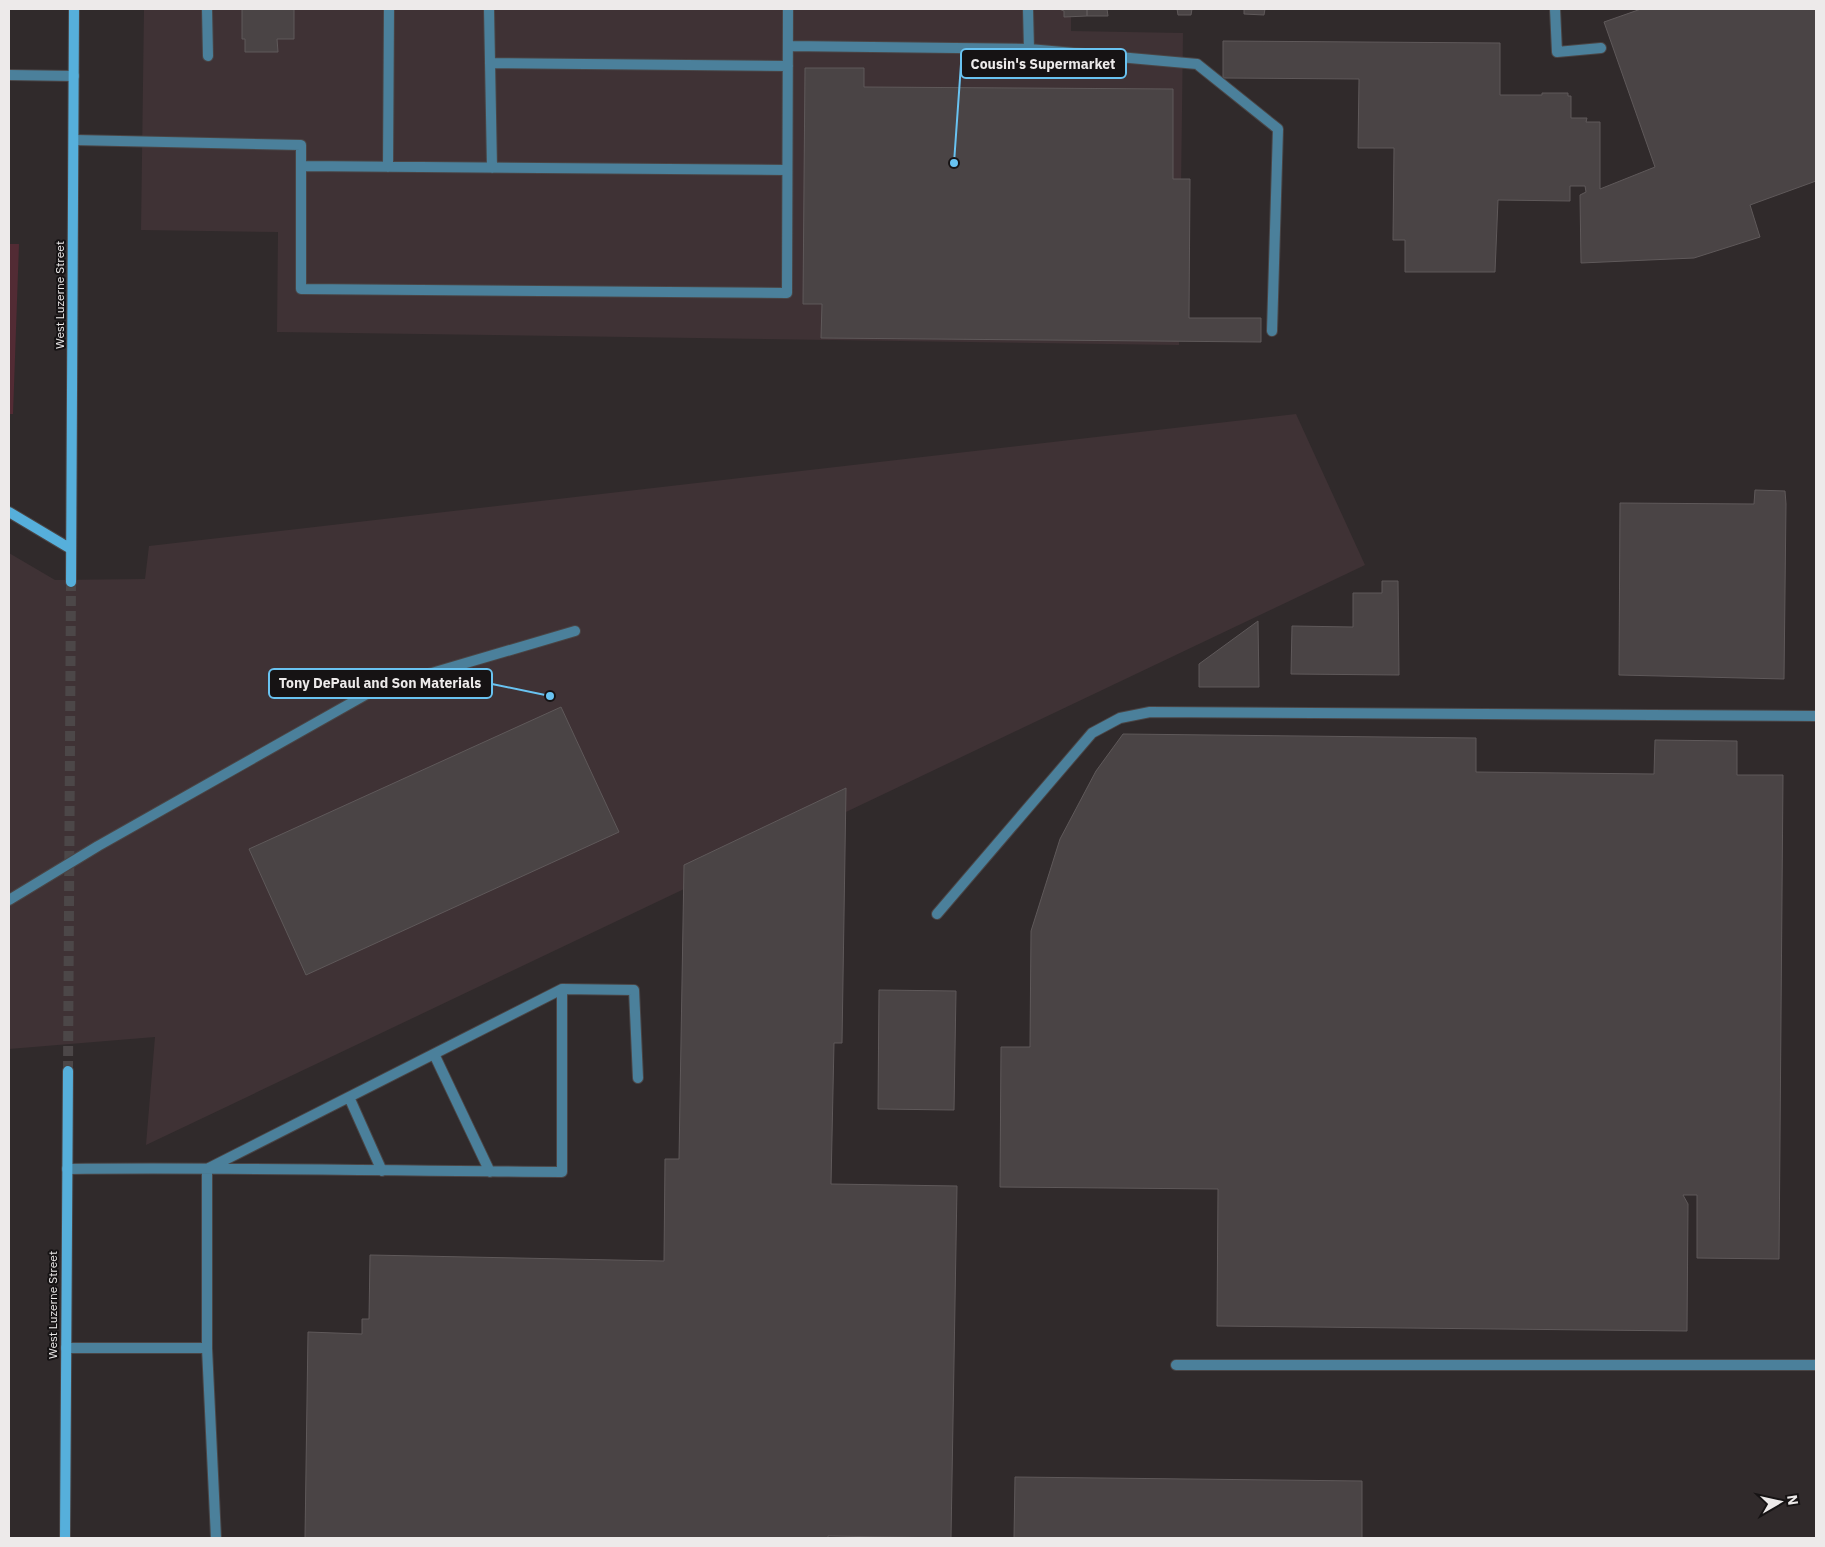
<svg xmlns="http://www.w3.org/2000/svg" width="1825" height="1547" font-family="'IBM Plex Sans',sans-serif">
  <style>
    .built { fill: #3f3235 }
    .green { fill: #522b34 }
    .building { fill: #4a4445; stroke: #5f595a }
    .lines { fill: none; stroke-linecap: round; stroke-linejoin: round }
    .secondary-tunnel { stroke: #4c4748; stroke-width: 10; stroke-dasharray: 10 5; stroke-linecap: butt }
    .lane-casing { stroke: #4a4546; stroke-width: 12 }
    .secondary-casing { stroke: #4a4546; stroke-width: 12 }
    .lane { stroke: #4b809b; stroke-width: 10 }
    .secondary { stroke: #56afdb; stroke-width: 10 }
    .labels { text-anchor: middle; stroke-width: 4; stroke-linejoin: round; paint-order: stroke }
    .street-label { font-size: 12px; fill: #edeaea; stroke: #161314 }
    .leader { fill: none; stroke: #69c3f1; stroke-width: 2 }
    .callout-dot { fill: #69c3f1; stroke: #161314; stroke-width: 2 }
    .callout { fill: #161314; stroke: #69c3f1; stroke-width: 2 }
    .callout-label { font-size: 14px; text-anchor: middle; font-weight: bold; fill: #edeaea }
  </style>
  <rect width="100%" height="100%" fill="#302a2b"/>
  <!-- built -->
  <path class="built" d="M144,9H1071V31L1183,33L1179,345L277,332L278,232L141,230Z
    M1296,414L1365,565L146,1145L155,1037L9,1049V553L55,580L145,579L149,546Z"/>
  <!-- green -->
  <path class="green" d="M9,244H19L13,414H9Z"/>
  <!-- building -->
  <path class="building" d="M242,9H294V39H277L278,52H245V39H242Z
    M1059,9H1087V16L1064,17V11Z
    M1087,9H1110H1107L1108,16H1087Z
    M1177,9H1192L1191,15H1178Z
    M1244,9H1265L1264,15L1244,14Z
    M1641,9H1816V181L1750,205L1760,237L1694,258L1581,263L1580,195L1586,192L1585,186H1570V201L1498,200L1495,272H1405V240H1393L1394,148H1358L1359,79L1223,78V41L1500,43V95H1542V93H1568V96H1571V118H1587L1586,122H1600V189L1655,167L1604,22Z
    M805,68H864V87L1173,89V179H1190L1189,318H1261V342L821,338L822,304H803Z
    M1755,490L1785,491L1786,504L1784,679L1619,675L1620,503L1754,504Z
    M1382,581H1398L1399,675L1291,674L1292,626L1353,627V593H1382Z
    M1258,621L1259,687H1199V664Z
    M561,707L619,832L306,975L249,849Z
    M1123,734L1476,738V772L1654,774L1655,740L1737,741V775H1783L1779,1259L1697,1258V1195H1683L1688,1204L1687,1331L1217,1326L1218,1189L1000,1187L1001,1047H1030L1031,931L1060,839L1096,771Z
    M846,788L842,1043H834L831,1184L957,1186L951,1538L828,1536V1538H305L308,1332L362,1334V1319H369L370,1255L664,1261L665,1159H679L684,865Z
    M879,990L956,991L954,1110L878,1109Z
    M1015,1477L1362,1481V1538H1014Z"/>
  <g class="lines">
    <!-- secondary-tunnel -->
    <path class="secondary-tunnel" d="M68,1071L71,582"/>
    <defs>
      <path id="lane" d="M207,9L208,56
        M489,9L492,168
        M1555,9L1557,52L1601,48
        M788,46L1029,49L1028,9
        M1029,49L1197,64L1278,129L1272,331
        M490,63L788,66
        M9,75L74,76
        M74,140L301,145V289L787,293L788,9
        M301,166L787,170
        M388,167L389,9
        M9,900L98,846L374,690L575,631
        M937,914L1092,733L1120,718L1150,712L1816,716
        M562,989L634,990L638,1078
        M434,1054L490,1172
        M349,1097L382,1171
        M67,1169C232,1167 397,1171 562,1172V989L207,1169V1348
        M66,1348H207L216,1538
        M1176,1365H1816"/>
      <path id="secondary" d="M9,512L71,549
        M71,582L74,9
        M65,1538L68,1071"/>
    </defs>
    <!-- lane casing -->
    <use href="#lane" class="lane-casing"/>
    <!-- secondary casing -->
    <use href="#secondary" class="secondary-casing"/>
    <!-- lane -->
    <use href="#lane" class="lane"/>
    <!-- secondary -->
    <use href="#secondary" class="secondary"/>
  </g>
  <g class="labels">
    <!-- street labels -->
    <g class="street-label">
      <text transform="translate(60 295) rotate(-90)" y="4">West Luzerne Street</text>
      <text transform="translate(53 1305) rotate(-90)" y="4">West Luzerne Street</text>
    </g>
  </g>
  <!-- callouts -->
  <path class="leader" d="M954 163L961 64M550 696L492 684"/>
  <g class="callout-dot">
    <circle cx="954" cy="163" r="5"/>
    <circle cx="550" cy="696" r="5"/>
  </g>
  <g class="callout">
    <rect x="961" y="49" width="165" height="29" rx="5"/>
    <rect x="269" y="669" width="223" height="29" rx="5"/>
  </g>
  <g class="callout-label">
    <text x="1043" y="69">Cousin's Supermarket</text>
    <text x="380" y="688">Tony DePaul and Son Materials</text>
  </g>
  <!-- border -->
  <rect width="1825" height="1547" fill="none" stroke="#edeaea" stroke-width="20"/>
  <!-- north arrow -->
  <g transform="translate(1780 1502) rotate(81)" stroke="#161314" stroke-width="4" paint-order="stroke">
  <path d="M0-4L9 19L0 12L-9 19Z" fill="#edeaea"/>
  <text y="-8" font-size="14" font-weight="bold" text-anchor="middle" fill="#edeaea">N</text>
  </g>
</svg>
